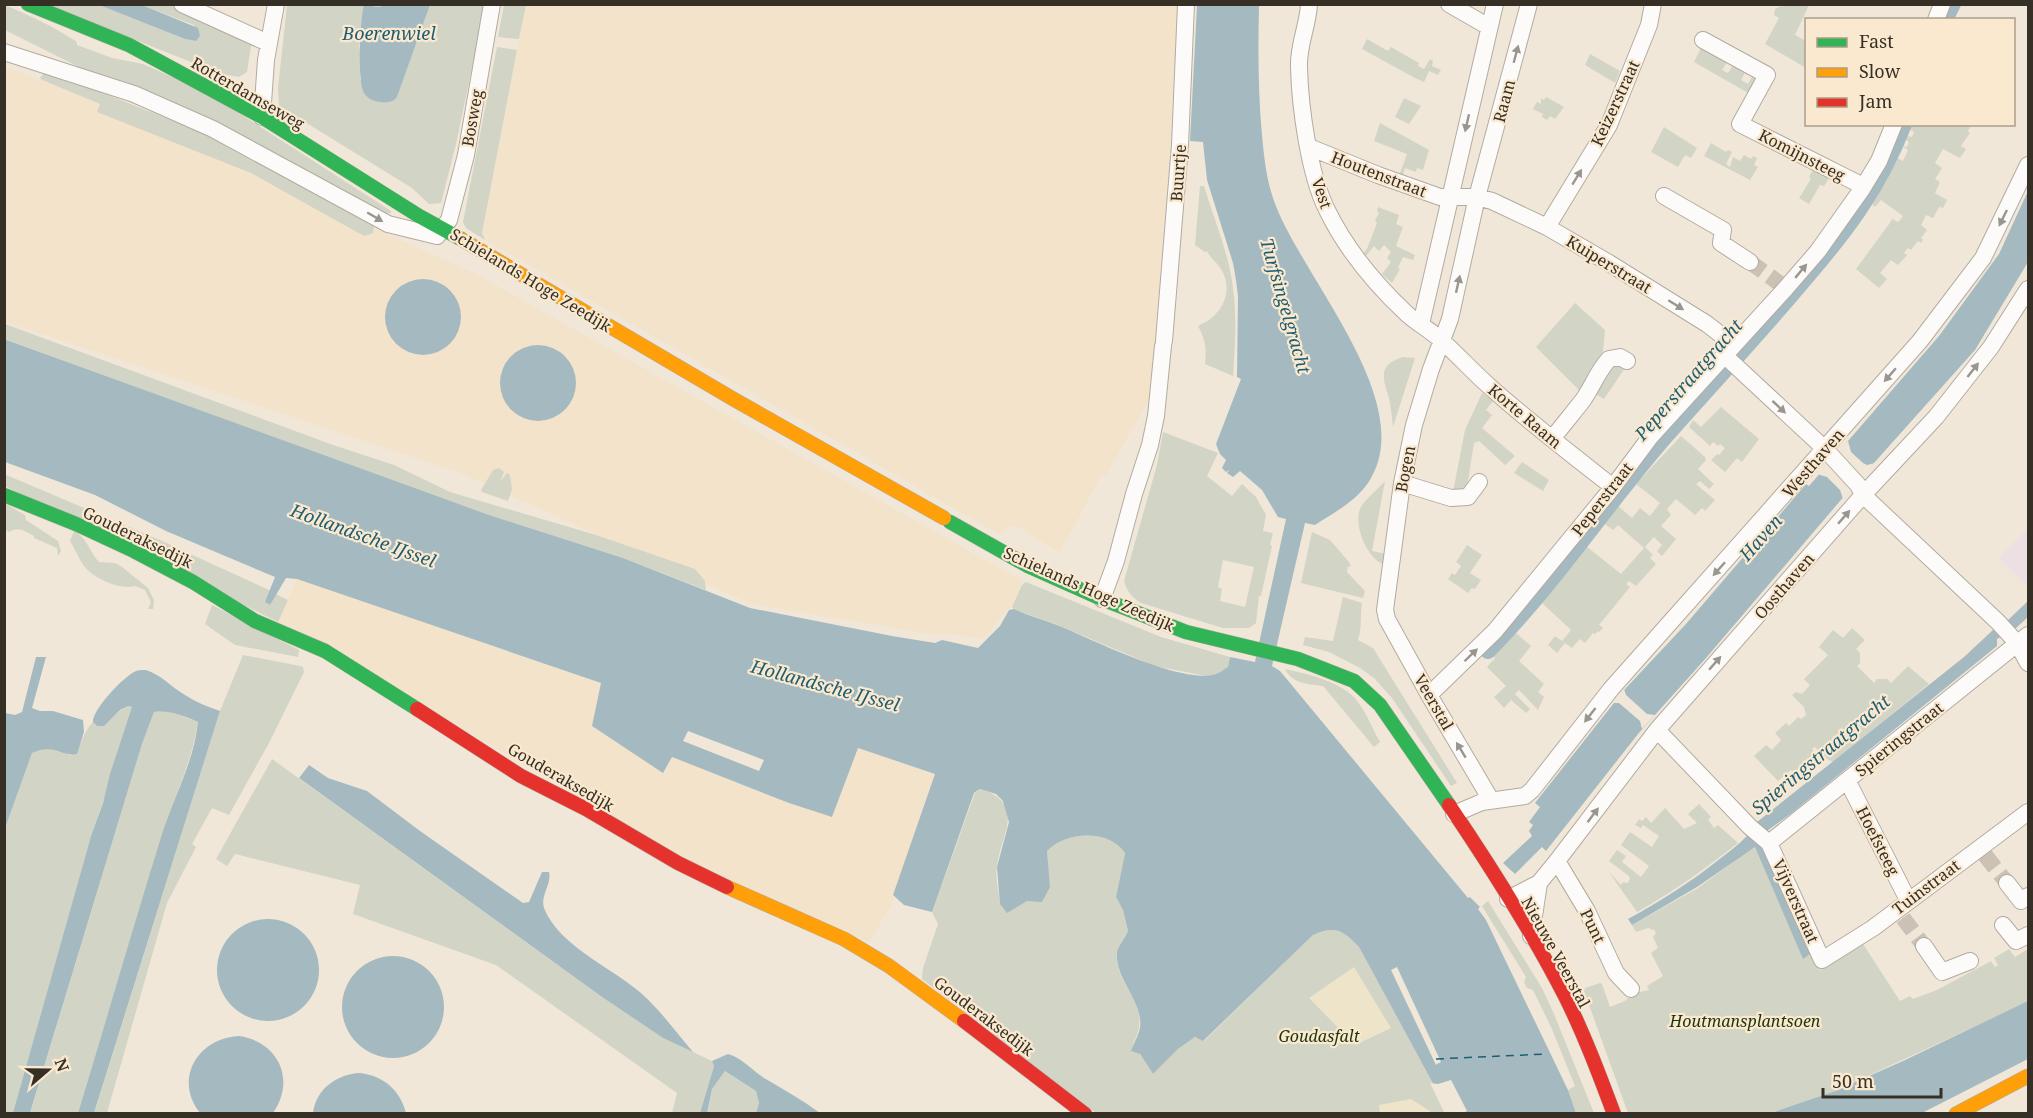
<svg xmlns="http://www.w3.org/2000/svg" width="2033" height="1118" font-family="'Noto Serif',serif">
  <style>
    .built { fill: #f3e3cb }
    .education { fill: #ede0e5 }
    .green { fill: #d2d4c5; fill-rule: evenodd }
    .sand { fill: #ede4c9 }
    .water { fill: #a5bac0 }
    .pier { fill: #f0e7d9 }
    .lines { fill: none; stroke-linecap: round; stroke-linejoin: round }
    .canal { stroke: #a5bac0; stroke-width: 16 }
    .ferry { stroke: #1e5e74; stroke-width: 1.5; stroke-dasharray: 8 6; stroke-linecap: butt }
    .street-tunnel { stroke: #cbc2b5; stroke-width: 16; stroke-dasharray: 16 8; stroke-linecap: butt }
    .street-casing { stroke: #b2aba0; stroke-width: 18 }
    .fast-casing { stroke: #b2aba0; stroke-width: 15 }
    .slow-casing { stroke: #b2aba0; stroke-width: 15 }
    .jam-casing { stroke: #b2aba0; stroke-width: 15 }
    .street { stroke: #fdfbf9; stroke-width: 16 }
    .fast { stroke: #30b455; stroke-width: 14 }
    .slow { stroke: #ff9f0a; stroke-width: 14 }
    .jam { stroke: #e5322d; stroke-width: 14 }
    .oneway { fill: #99958f }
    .labels { text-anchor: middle; stroke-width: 4.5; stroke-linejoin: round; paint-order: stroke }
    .street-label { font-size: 16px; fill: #352f25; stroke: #fae8cf }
    .park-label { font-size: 16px; font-style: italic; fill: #1b350c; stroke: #fae8cf }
    .water-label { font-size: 18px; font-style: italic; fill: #1e5e74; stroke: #fae8cf }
  </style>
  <rect width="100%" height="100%" fill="#f0e7d9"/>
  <!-- built -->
  <path class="built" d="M526,5H1180L1178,102L1153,392L1106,476L1102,474L1060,553L1015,525L1010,526L1001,534L997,533L485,240L482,233Z
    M4,66L100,104L98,112L251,173L474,273L1023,581L1012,607L1009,608L984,639L944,633L936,635L752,604L458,472L5,322Z
    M297,579L602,683L593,726L663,773L672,757L789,803L832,817L857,748L936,774L893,895L895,898L869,943L713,875L278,622Z"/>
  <!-- education -->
  <path class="education" d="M2028,528V587L1999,558Z"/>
  <!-- green -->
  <path class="green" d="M4,5C30,15 54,27 77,42V45L112,58L143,64L208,93L391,211V213L383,214L365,202L219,125L91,73L5,30Z
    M48,5H99L185,39L196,41L194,25L142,5H185L252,40L247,72L239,77L221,74Z
    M287,5H385L379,7L370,5L359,46L361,56L360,80L382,102L391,101L397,97L430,5H485L456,144L441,203L429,204L412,188L279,106L278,88Z
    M504,5H526L519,39L498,37Z
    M1782,5H1809L1795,35L1806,41V68L1765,44L1779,18L1774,15L1775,9L1781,6L1783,8Z
    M1367,39L1388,51L1391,47L1419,63L1418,66L1424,69L1430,59L1433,61L1432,66L1441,70L1438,75L1429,71L1424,82L1415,78L1362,49Z
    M1702,46L1728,61L1722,70L1728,73L1734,64L1746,71L1741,80L1748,84L1753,75L1759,78L1750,94L1694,62Z
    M497,47L517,50L482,233L485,240L466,228L463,222Z
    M1590,54L1620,71L1615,83L1585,65Z
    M44,73L93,89L211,136L253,160L374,225L373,233L364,236L251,173L97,112L100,104L42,80L40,78Z
    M1546,97L1564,107L1555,119L1550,116L1547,120L1542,117L1543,114L1533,109L1537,102L1541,104V98L1544,100Z
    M1404,98L1421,106L1409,124L1395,117Z
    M1380,123L1429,150L1423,170L1417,168L1416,172L1405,168L1402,178L1399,176L1407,154L1374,141Z
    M1910,125H1971L1968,131L1970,133L1961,146L1966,149L1960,158L1943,149L1935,163L1942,168L1935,179L1940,182L1935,193L1947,200L1943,208L1939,207L1933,218L1926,215L1921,225L1927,230L1921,238L1923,240L1921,243L1918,241L1911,250L1908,248L1904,253L1907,255L1898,265L1891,260L1880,273L1887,279L1879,288L1856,269L1892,220L1891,218L1898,222L1903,216L1881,200L1875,207L1872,204L1897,158L1903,161L1908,150L1902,146L1907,147L1909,142L1905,139L1906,136L1912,137L1914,132L1909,129Z
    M1664,127L1697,148L1691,158L1685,155L1678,167L1651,152Z
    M1711,143L1726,152L1728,150L1732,152L1726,164L1730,167L1733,157L1740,161L1744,155L1751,159L1753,156L1757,158L1754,165L1758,167L1750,180L1704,156Z
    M1815,166L1831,175L1824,186L1820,185L1809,204L1799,198L1811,179L1809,177Z
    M1200,186H1204C1214,220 1229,253 1233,288C1237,317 1235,347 1233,376L1205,364C1207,349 1205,339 1198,326C1221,317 1235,292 1221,269C1217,262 1209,257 1207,251L1205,252L1195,245Z
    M1378,207L1399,215L1396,224L1403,227L1396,246L1415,255L1413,260L1403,257L1398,268L1400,269L1392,283L1382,274L1391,262L1387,258L1391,252L1384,245L1379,251L1374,246L1365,257L1363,254L1367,249L1377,223L1375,221L1379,213L1377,211Z
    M1575,303L1605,330L1603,352L1579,390L1536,347Z
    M5,324L333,445L394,465L450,492L596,535L695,569L705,581L706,590L623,558L489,515L356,468L5,339Z
    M1403,357L1415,358L1393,427C1392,417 1391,408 1389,398C1383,378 1377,365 1403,357Z
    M1613,365H1627L1604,399L1594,393Z
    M1482,393L1493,401L1486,410L1492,415L1482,428L1515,456L1505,465L1479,441L1474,443L1466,493L1453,492L1465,430Z
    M1721,407L1759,439L1742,462L1737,458L1725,472L1711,460L1717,454L1719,455L1725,448L1720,444L1718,446L1713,442L1710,446L1689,427L1693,420L1701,427Z
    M1163,432L1218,453L1207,476L1232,496L1242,484L1256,497L1266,515L1263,531L1273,533L1270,545L1272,546L1261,596H1259L1256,623L1249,628H1223L1141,603C1132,598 1127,591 1124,581L1157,465ZM1223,560L1254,567L1245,607L1220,601L1222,589L1218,587Z
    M1681,436L1705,457L1706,460L1698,469L1714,484L1709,489L1700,481L1696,484L1715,500L1705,511L1702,508L1695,515L1676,499L1667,509L1671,515L1661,526L1676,539L1662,556L1657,551L1662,545L1654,537L1645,547L1653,555L1650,558L1656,564L1636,586L1629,581L1626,584L1630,587L1599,625L1603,628L1599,632L1598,631L1595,634L1593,633L1585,643L1580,639L1572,648L1565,643L1557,653L1548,645L1555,636L1562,641L1571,630L1541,602L1586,546L1621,574L1644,548L1618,525L1613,530L1605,524L1617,505L1632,518L1640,508L1650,516L1660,503L1636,484Z
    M1522,462L1549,480L1543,491L1514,473Z
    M499,468L504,472L500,482L507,473L510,475L512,489L508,501L482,492L481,490L493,470Z
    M4,474L162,541L271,591L265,602L270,605L276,594L288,600L278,622L5,486Z
    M1385,481L1372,551L1386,554V565C1367,561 1351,522 1362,505C1368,497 1378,489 1385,481Z
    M4,503L25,515L26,520L58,541L61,551L58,556L57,548L34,538V536C25,531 18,526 9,532L5,530Z
    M74,531C88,539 89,551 99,562L115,563L122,567L148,588L154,600L153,609H148L151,602L145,590L135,586C120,590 94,579 84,566C79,559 75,549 70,541Z
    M1312,532L1330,540L1349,562L1351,566L1348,567L1347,572L1365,591L1363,598L1301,583Z
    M1467,545L1482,555L1470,573L1481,580L1475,589L1472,588L1468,593L1448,579L1452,573L1455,575L1461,566L1456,562Z
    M1026,582L1161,637L1230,657L1228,667L1218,674L1206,676L1155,666L1053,623L1015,610L1012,607L1022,585Z
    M1343,597L1362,603C1360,615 1362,629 1358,640L1373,648L1457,783L1451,786L1392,698L1374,678L1360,668L1329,652L1303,645L1305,637L1333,641Z
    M212,605L299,650L298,657L235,645L205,624Z
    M1852,628L1865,640L1856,649L1860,653V663L1857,666L1874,683L1877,679H1887L1891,683L1908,666L1929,684L1833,762L1827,759L1815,747L1812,749L1815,753L1804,762L1813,772L1802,782L1791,770L1778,781L1754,756L1766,745L1772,750L1781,740L1775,733L1786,723L1789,726L1798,717L1801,719L1806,715L1804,707L1792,695L1796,692L1802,694L1810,685L1804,679L1828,655L1819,647L1833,630L1843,638Z
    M1516,633L1531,646L1519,661L1544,684L1538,692L1544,697L1538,710L1519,690L1515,694L1530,709L1526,713L1511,700L1504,708L1494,697L1506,686L1487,667L1495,658L1493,655Z
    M243,655L300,666L303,667L304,672L269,743L229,815L212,808L192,844L196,847L167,903L107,1113L94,1114L220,711Z
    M1285,669C1307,674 1336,680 1354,697C1365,709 1372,728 1380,742L1374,747L1323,686C1309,684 1292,684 1285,669Z
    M128,706L133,707C118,750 107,794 91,836L13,1114L4,1113V828L32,753C46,747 56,748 70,755C83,747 81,735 93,722L97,726C114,720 114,713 128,706Z
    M162,711L180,715L198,722C192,762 174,797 162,835C133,927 106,1021 78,1113L30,1114L142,744L154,712Z
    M272,759L602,997L663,1038L712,1061L714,1066L700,1113H672L677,1093L496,965L353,914L360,885L235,854L227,866L216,859Z
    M981,789C1027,805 1001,833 997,866C995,878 999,892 1000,904L1048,869L1047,851C1066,831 1109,829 1125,853L1116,897L1123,910L1128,932C1125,937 1118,945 1117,952C1113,986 1155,1004 1133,1044L1153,1074L1178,1049L1195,1037L1204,1041L1313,935C1335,925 1343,930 1359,947L1449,1113H1096L922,979L923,968L938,924L932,912L975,793Z
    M1699,804L1711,817L1708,820L1714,828L1718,825L1738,843C1706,868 1673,892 1637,912L1609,872L1621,885L1623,882L1628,883L1630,878L1629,876L1609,861L1617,850L1626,856L1622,862L1641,877L1649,866L1621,845L1630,832L1652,847L1659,836L1643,825L1641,828L1635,825L1639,819L1642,821L1646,817L1651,823L1665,808L1684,829L1697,823L1688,814Z
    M1761,844L1766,851L1810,955L1820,970L1863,944L1900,1001L1910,996L1913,999L1937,990L1991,961L1995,967L1998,965L1994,958L2009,949L2015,957L2028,949V1002L1835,1091L1771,1113H1628L1584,991L1585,988L1600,983L1602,984L1610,1007L1625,1001L1632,994L1649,990L1647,986L1663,976L1651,953L1658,948L1653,937L1656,933L1654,930L1648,928L1636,932L1632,925L1698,888L1745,853Z
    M1488,901L1542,988L1554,1014L1594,1113H1576L1568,1090L1575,1086L1551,1027L1533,990L1527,988L1524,982L1526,977L1482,906Z
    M725,1071L756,1091L759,1103L756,1113L707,1114L712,1089Z"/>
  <!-- sand -->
  <path class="sand" d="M1354,967L1391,1028L1355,1045L1309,998Z
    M1411,1099L1433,1113H1380L1379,1105Z"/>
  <!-- water -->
  <path class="water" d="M99,5H142L198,28L200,36L196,41L185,39Z
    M364,5L379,7L385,5H430L397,97C393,102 387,103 380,102C373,101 368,99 364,93C357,83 360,19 364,5Z
    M1197,5H1259C1258,47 1258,92 1262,135C1264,156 1266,177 1273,198C1298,274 1422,403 1368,483C1355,502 1333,513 1315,525L1305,523L1272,666L1280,671L1290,683L1468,898L1470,897L1480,907L1478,909L1486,920L1568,1090L1576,1113H1449L1359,947C1343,930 1335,925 1313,935L1203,1041L1195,1037L1178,1049L1153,1074L1140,1054L1131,1051C1135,1040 1142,1031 1140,1019C1137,995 1115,977 1117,952C1118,946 1125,938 1128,931L1123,910L1116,897L1125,853C1109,829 1066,831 1047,851L1050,887L1042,902L1027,901L1007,913L1000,904L997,867L1009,822L1003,801L996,794L980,789L974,793L932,912L904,905L893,895L935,774L858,748L832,817L789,803L672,757L663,773L592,726L601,683L297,579L286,578L270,605L265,602L275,577L166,531L95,495L5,462L4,339L489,515L623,558L750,608L892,636L935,643L942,640L978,648L1000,626L1009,610L1014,609C1029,616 1046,620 1062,627C1095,641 1184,685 1216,674C1220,673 1224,669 1228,667L1230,657L1255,662L1286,519L1278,517L1262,490L1240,471L1233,477L1227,473L1229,470L1226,472L1222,468L1226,460L1220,454L1216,444L1241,379L1237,377L1238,296L1236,280L1233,263L1207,180L1203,142L1190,141Z
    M2028,191V262L1975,350L1840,501L1706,658L1638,734L1546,851L1542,847L1515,874L1503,863L1532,836L1529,831L1533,825L1529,822L1540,807L1535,803L1625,689L1686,624L1806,484L1809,486L1939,336L1999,254Z
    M385 317a38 38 0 1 1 76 0a38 38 0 1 1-76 0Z
    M500 383a38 38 0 1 1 76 0a38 38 0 1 1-76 0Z
    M2028,601V617L2016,628L1997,639V646L1793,812L1760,836L1810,954L1803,959L1755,847L1697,887L1632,925L1628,919C1661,901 1691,882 1721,858C1735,847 1748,838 1757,822L1964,657L1993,630L2008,620Z
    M36,657H46L32,708L40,711H53L83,720L84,732L77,754C60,757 56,743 32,753L5,828V713L15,715L22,712Z
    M146,670C162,675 171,687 185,695C196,702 208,707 220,711L94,1113H78C106,1021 133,927 162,834C174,797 194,761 198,722C184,716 169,710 154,712L142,744L30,1113H13L91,836L103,803L110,774L132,707L128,706L120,710L104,726H97L93,722C92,710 124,676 136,671C138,670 143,670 146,670Z
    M309,765L328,778L367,791L420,831L523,903L529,902L542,872H549C552,884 540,896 544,908C559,946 611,967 641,993C661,1011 676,1032 693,1052L663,1038L602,997L299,778Z
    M217 970a51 51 0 1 1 102 0a51 51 0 1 1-102 0Z
    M342 1007a51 51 0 1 1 102 0a51 51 0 1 1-102 0Z
    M2028,1001V1059L1922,1113H1771L1835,1091L1903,1061Z
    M239,1036C279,1042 296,1080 273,1113H200C173,1079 198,1038 239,1036Z
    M728,1054C742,1058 752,1070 764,1078C783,1089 802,1100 820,1113H756L759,1103L756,1091L725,1071L712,1089L707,1113H700L714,1066L712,1061Z
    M360,1073C384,1076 400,1090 406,1113H313C316,1089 337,1074 360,1073Z"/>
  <!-- pier -->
  <path class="pier" d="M1848,441L1851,452L1863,463L1867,465L1875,463L1843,499L1840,490L1827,477L1817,474Z
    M1624,689L1626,695L1647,714L1655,715L1642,729L1640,721L1619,703H1612Z
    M688,731L764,760L759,771L683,741Z
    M1397,967L1441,1062L1437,1064L1436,1065L1391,970Z
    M1451,1080L1467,1111L1463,1113L1445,1114L1430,1083L1438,1084Z"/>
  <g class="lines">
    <!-- canal -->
    <path class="canal" d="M1945,20L1953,4
      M1488,651C1553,586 1604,507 1665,437C1709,387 1755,338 1798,287C1844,234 1878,191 1904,124"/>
    <!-- ferry -->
    <path class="ferry" d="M1436,1059L1546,1054"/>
    <!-- street-tunnel -->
    <path class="street-tunnel" d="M1750,262L1779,283
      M1985,855L2007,883
      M1903,918L1924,946"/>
    <defs>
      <path id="street" d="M182,4L268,43
        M1309,4C1308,26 1298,45 1299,67C1300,107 1309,174 1327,210C1346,249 1375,284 1407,314C1418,324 1432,331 1443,342C1459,356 1473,372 1489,386C1529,422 1571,454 1613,487
        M1449,4L1489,27
        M1936,20L1942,4
        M1703,40L1767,75L1740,124L1863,186
        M4,52L134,94L213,129L388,224L437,236L449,220L466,155L492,4
        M262,117L266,60L276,4
        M1309,147L1378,175L1440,197H1477L1492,201L1547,227L1609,263L1707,324L1734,345
        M1664,196L1723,230L1721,243L1750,262
        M1547,227L1609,125L1649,25L1653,4
        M1421,324L1495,4
        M1164,341L1180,145L1186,4
        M1724,355L1825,449L1858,485L1863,495L1998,622L2017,643L2028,663
        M1552,439C1562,426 1573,413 1583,400C1593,386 1597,372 1609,359L1620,357L1627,361
        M1402,483L1451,498L1468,497L1479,482
        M1102,599L1116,561L1134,494L1150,445L1156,416L1163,346
        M1429,695L1495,631L1613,487L1651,436L1786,288L1818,251L1862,189L1879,161L1894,124
        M1657,730L1750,827L1769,843L1822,960L1873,928L2028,812
        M1848,782L1908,900
        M1491,800L1429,695L1387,619L1385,610L1402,483L1414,425L1431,369L1450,319L1477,197L1529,4
        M1454,814L1482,802L1525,796L1532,790L1611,689L1920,341L1983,258L2028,165
        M1769,843L2028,635
        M1557,861L1587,911L1616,973L1631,989
        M2007,883L2021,901L2028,896
        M1508,899L1539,883L1557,861L1657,730L1863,495L1936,417L1991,347L2028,289
        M2003,925L2016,941L2028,935
        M1531,936L1539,883
        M1924,946L1942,972L1970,961"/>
      <path id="fast" d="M28,4L129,45L262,117L419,216L461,239
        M4,495L76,524L134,551L193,582L255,621L325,651L417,709
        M950,522L1028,566L1102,599L1186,632L1298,659L1354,681L1380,705L1449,805"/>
      <path id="slow" d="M461,239L735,400L944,518
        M727,887L844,939L889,966L964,1021
        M1956,1114L2028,1076"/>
      <path id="jam" d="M417,709L521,776L586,809L678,863L727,887
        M1449,805C1491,867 1531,930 1565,996C1584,1034 1599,1074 1614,1114
        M964,1021L1085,1114"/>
    </defs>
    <!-- street casing -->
    <use href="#street" class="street-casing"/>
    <!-- fast casing -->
    <use href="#fast" class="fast-casing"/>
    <!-- slow casing -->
    <use href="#slow" class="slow-casing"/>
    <!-- jam casing -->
    <use href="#jam" class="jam-casing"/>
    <!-- street -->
    <use href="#street" class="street"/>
    <!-- fast -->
    <use href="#fast" class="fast"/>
    <!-- slow -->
    <use href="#slow" class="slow"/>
    <!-- jam -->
    <use href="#jam" class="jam"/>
  </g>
  <!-- one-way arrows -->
  <defs><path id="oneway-solid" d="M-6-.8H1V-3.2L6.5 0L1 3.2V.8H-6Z" transform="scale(1.5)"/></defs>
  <g class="oneway">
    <use href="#oneway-solid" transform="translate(1516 54) rotate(-75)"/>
    <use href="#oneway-solid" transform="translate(1467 123) rotate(103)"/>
    <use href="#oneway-solid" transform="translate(1577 177) rotate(-59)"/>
    <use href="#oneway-solid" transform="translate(375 217) rotate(30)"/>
    <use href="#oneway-solid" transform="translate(2003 218) rotate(116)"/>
    <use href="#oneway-solid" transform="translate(1801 271) rotate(-50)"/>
    <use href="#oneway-solid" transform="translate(1458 284) rotate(-77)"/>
    <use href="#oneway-solid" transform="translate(1676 305) rotate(32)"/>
    <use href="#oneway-solid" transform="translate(1973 370) rotate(-52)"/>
    <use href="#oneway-solid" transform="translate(1890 375) rotate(131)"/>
    <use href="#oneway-solid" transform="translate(1779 407) rotate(43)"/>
    <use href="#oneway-solid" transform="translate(1844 517) rotate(-49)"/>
    <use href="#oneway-solid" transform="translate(1719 569) rotate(132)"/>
    <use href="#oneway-solid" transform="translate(1471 655) rotate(-44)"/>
    <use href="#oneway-solid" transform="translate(1715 663) rotate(-49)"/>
    <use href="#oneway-solid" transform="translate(1590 715) rotate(128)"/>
    <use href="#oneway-solid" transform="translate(1461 750) rotate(-121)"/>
    <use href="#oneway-solid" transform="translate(1593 815) rotate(-53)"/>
  </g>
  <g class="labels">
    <!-- street labels -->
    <g class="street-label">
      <text transform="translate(248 93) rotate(30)" y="6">Rotterdamseweg</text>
      <text transform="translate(1504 101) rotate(-75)" y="6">Raam</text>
      <text transform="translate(1615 103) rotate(-65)" y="6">Keizerstraat</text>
      <text transform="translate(472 118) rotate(-80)" y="6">Bosweg</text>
      <text transform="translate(1802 155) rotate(27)" y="6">Komijnsteeg</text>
      <text transform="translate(1178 173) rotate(-86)" y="6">Buurtje</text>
      <text transform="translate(1379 174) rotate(21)" y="6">Houtenstraat</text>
      <text transform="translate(1322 193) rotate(71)" y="6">Vest</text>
      <text transform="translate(1609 264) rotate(31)" y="6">Kuiperstraat</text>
      <text transform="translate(531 280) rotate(31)" y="6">Schielands Hoge Zeedijk</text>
      <text transform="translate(1525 416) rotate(40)" y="6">Korte Raam</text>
      <text transform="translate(1813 463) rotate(-49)" y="6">Westhaven</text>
      <text transform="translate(1405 469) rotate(-79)" y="6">Bogen</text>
      <text transform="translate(1602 499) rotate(-52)" y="6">Peperstraat</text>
      <text transform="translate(138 537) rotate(26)" y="6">Gouderaksedijk</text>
      <text transform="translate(1784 586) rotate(-49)" y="6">Oosthaven</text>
      <text transform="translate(1089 589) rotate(24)" y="6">Schielands Hoge Zeedijk</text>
      <text transform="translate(1434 702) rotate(60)" y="6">Veerstal</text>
      <text transform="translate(1899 739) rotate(-39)" y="6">Spieringstraat</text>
      <text transform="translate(561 777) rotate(30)" y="6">Gouderaksedijk</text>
      <text transform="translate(1878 841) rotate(63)" y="6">Hoefsteeg</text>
      <text transform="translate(1926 887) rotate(-37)" y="6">Tuinstraat</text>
      <text transform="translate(1796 901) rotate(66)" y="6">Vijverstraat</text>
      <text transform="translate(1593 926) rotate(64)" y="6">Punt</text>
      <text transform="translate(1556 952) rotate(61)" y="6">Nieuwe Veerstal</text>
      <text transform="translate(984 1016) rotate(37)" y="6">Gouderaksedijk</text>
    </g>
    <!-- park labels -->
    <g class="park-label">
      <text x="1745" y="1027">Houtmansplantsoen</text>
      <text x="1319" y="1042">Goudasfalt</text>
    </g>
    <!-- water labels -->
    <g class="water-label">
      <text x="389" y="40">Boerenwiel</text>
      <text transform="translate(1285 306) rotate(74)" y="6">Turfsingelgracht</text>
      <text transform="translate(1689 380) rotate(-49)" y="6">Peperstraatgracht</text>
      <text transform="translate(363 536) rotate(20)" y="6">Hollandsche IJssel</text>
      <text transform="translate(1761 538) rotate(-49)" y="6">Haven</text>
      <text transform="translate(825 686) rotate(15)" y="6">Hollandsche IJssel</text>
      <text transform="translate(1821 755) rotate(-40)" y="6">Spieringstraatgracht</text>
    </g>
  </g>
  <!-- border -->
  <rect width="2033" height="1118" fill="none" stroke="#352f25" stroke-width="12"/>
  <!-- legend -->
  <rect x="1805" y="18" width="210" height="108" fill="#fae8cf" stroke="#ab9e8b" stroke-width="1.5"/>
  <rect x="1817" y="38" width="30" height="9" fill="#30b455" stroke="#ab9e8b" stroke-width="1.5"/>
  <text x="1859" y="48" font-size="18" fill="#352f25">Fast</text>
  <rect x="1817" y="68" width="30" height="9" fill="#ff9f0a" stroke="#ab9e8b" stroke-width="1.5"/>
  <text x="1859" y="78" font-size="18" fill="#352f25">Slow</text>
  <rect x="1817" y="98" width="30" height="9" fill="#e5322d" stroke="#ab9e8b" stroke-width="1.5"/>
  <text x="1859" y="108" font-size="18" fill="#352f25">Jam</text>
  <!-- north arrow -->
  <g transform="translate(48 1070) rotate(70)" stroke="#fae8cf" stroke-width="4.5" paint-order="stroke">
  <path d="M0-4.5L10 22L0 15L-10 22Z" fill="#352f25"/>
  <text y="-9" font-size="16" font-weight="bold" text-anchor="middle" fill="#352f25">N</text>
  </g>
  <!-- scale -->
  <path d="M1823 1088v9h118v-9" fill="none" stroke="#352f25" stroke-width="3"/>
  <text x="1832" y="1088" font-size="18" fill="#352f25" stroke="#fae8cf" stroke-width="4.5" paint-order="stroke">50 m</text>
</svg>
